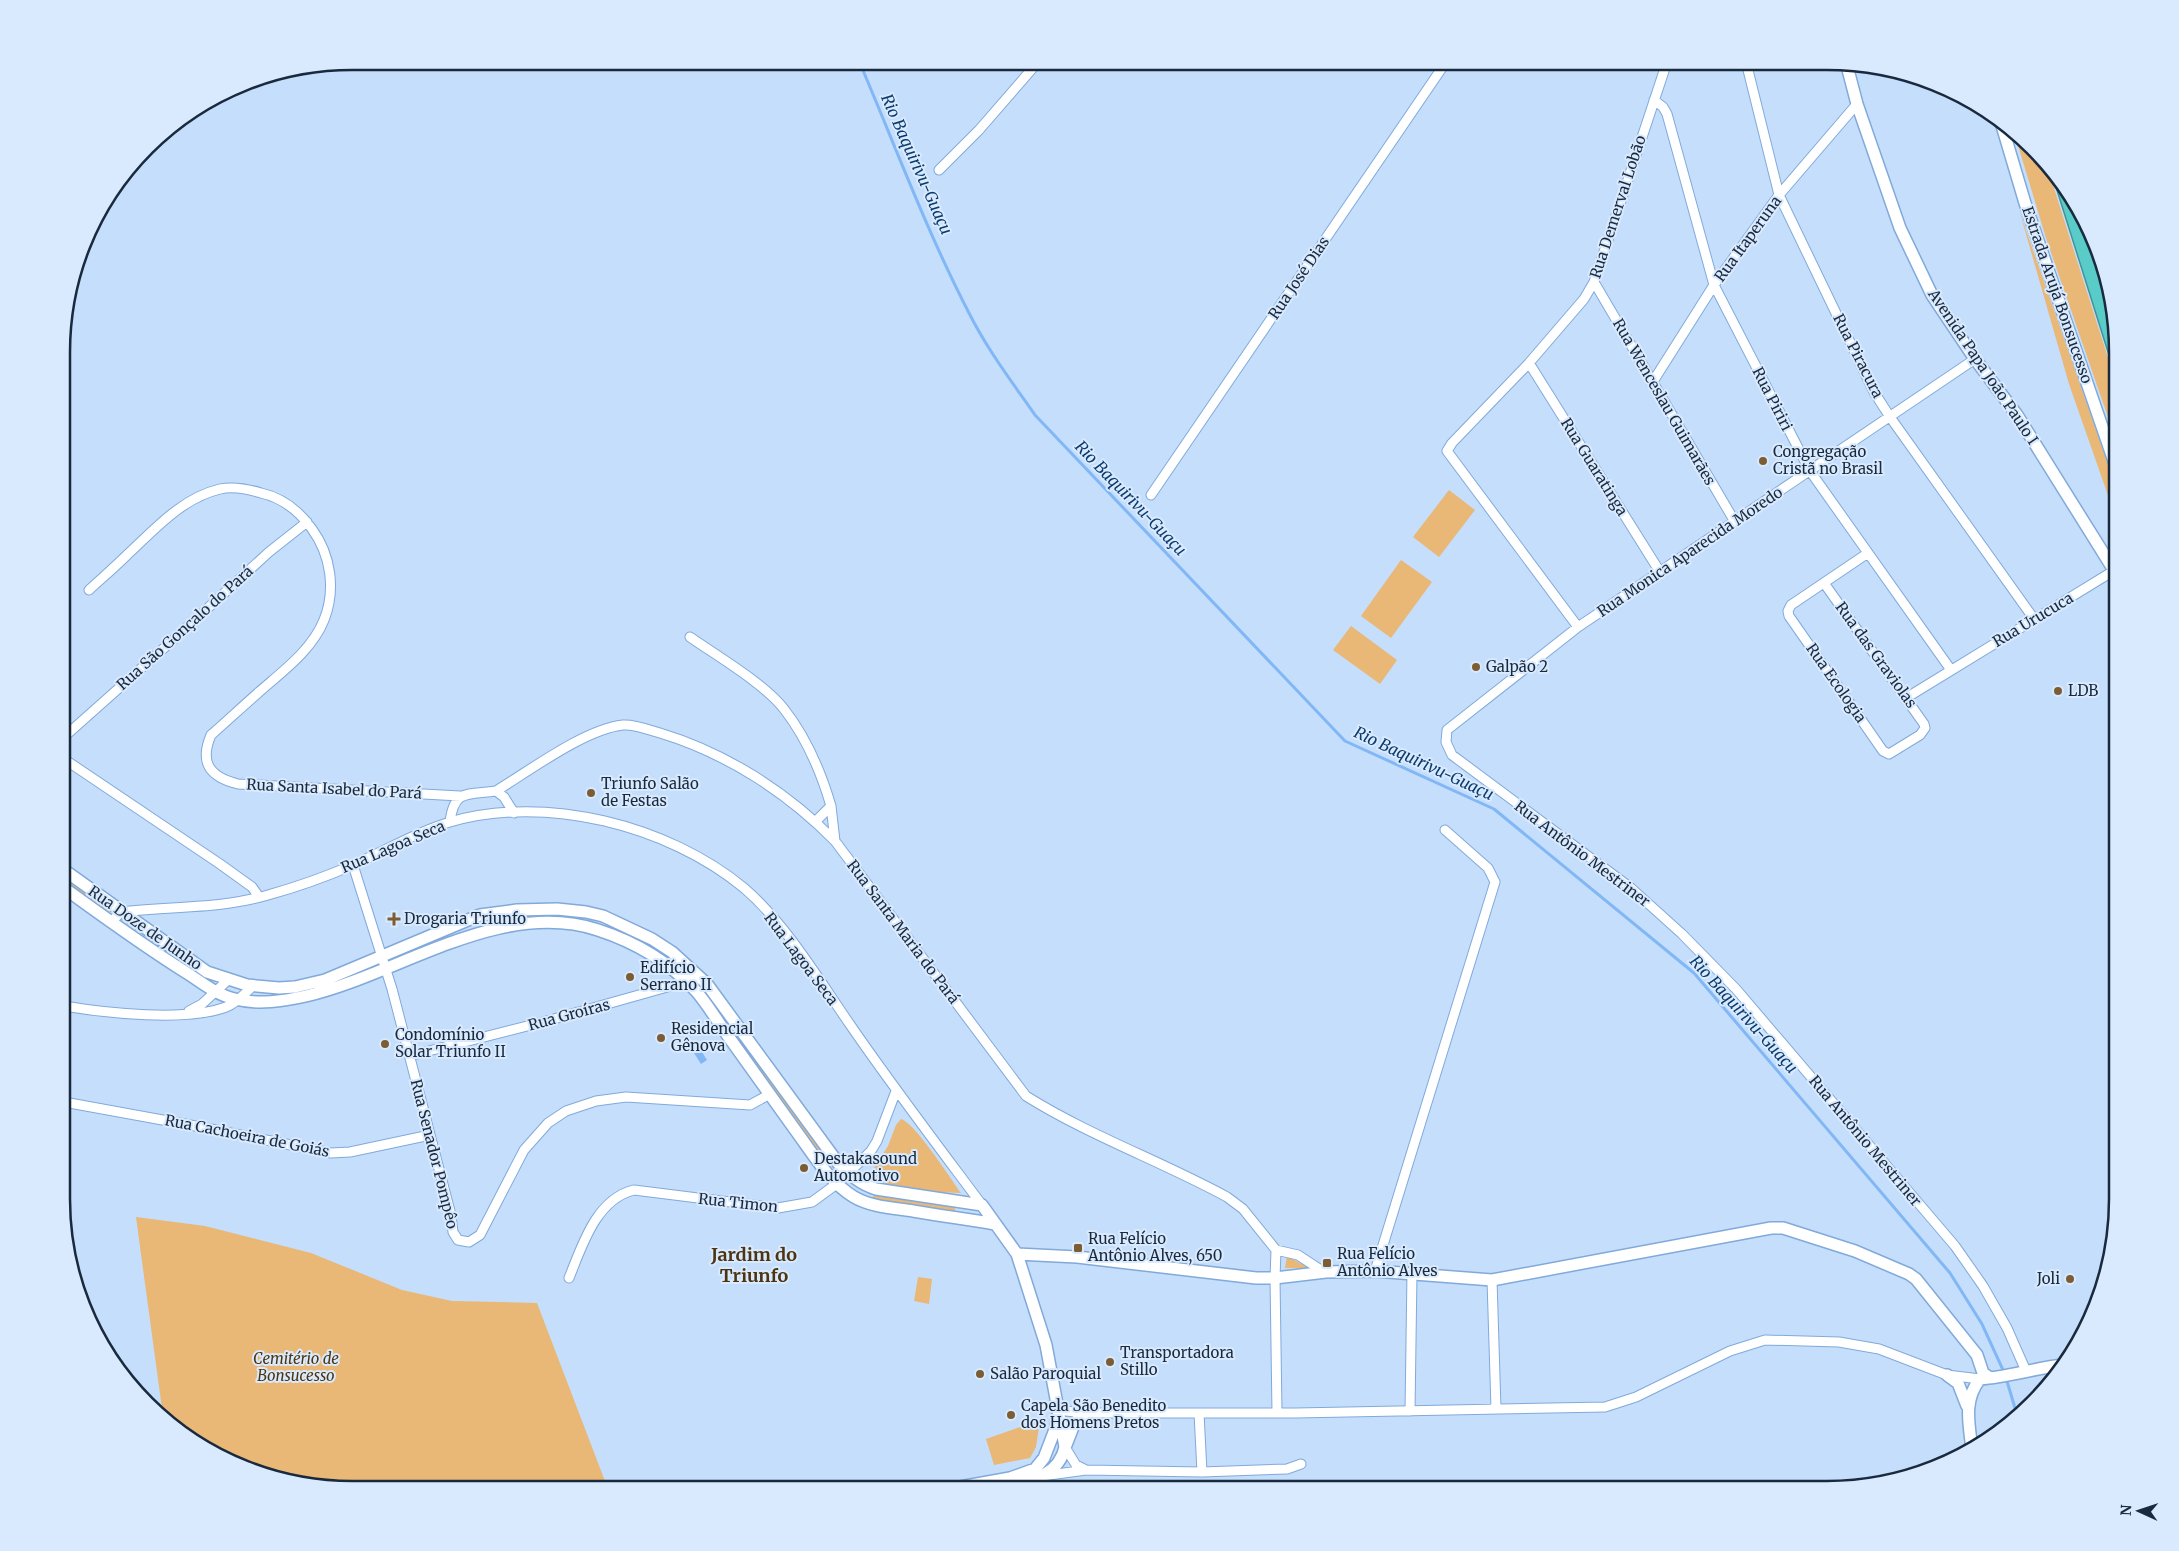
<svg xmlns="http://www.w3.org/2000/svg" width="2179" height="1551" font-family="Merriweather,serif">
  <style>
    .green { fill: #e9b776 }
    .water { fill: #82b7f6 }
    .lines { fill: none; stroke-linecap: round; stroke-linejoin: round }
    .stream { stroke: #82b7f6; stroke-width: 3 }
    .street-casing { stroke: #81aada; stroke-width: 11 }
    .secondary-casing { stroke: #81aada; stroke-width: 14 }
    .highway-casing { stroke: #439397; stroke-width: 18 }
    .street { stroke: #fff; stroke-width: 9 }
    .secondary { stroke: #fff; stroke-width: 11 }
    .highway { stroke: #59cbc8; stroke-width: 15 }
    .poi-dot { fill: #7c5c32; stroke: #d9eaff; stroke-width: 2 }
    .labels { text-anchor: middle; stroke-width: 4; stroke-linejoin: round; paint-order: stroke }
    .street-label { font-size: 15px; fill: #1a2a3d; stroke: #d9eaff }
    .poi-label { font-size: 15px; fill: #1a2a3d; stroke: #d9eaff; text-anchor: start }
    .park-label { font-size: 15px; font-style: italic; fill: #4e340c; stroke: #d9eaff }
    .water-label { font-size: 16px; font-style: italic; fill: #0b3b6c; stroke: #d9eaff }
    .quarter-label { font-size: 18px; font-weight: bold; fill: #4c3411; stroke: #d9eaff }
    .rim { fill: none; stroke: #1a2a3d; stroke-width: 2.5 }
  </style>
  <rect width="100%" height="100%" fill="#c4defc"/>
  <!-- green -->
  <path class="green" d="M2014,132L2046,163L2117,386V443L2046,238Z
    M2020,213L2117,490V521L2069,384Z
    M1449,490L1475,510L1439,557L1413,537Z
    M1401,560L1432,582L1391,638L1361,616Z
    M1351,626L1397,660L1380,684L1333,650Z
    M64,877L111,911L108,913L64,881Z
    M707,988L828,1157L822,1161L702,993Z
    M901,1119C915,1123 951,1179 961,1193C931,1192 895,1192 869,1176L888,1146L896,1125Z
    M875,1192L955,1206V1214L872,1200Z
    M136,1217L205,1226L311,1253L402,1290L452,1301L537,1303L608,1489H333L258,1474L175,1429L163,1416Z
    M1287,1256L1309,1268H1285Z
    M918,1277L932,1279L929,1304L914,1301Z
    M1040,1420L1036,1447L1030,1458L994,1465L986,1439Z"/>
  <!-- water -->
  <path class="water" d="M700,1049L707,1060L701,1064L694,1053Z"/>
  <g class="lines">
    <!-- stream -->
    <path class="stream" d="M859,61C895,145 927,232 969,313C987,349 1012,382 1035,415L1345,741L1494,809L1694,973L1950,1273L1982,1324L2004,1372
      M2006,1378L2018,1418"/>
    <defs>
      <path id="street" d="M1746,62L1779,195L1874,392L1890,417L2034,619
        M1654,100L1663,107L1667,114L1714,285L1810,471L1951,670
        M939,170L979,130L1038,62
        M1594,282L1735,522
        M1975,359L1578,627L1447,730L1446,742L1452,755L1631,888L1682,934L1736,989L1955,1246L1983,1286L2007,1328L2026,1371
        M1529,363L1660,572
        M1652,383L1714,285L1779,195L1857,104
        M1151,495L1446,62
        M1824,583L1924,724L1925,728L1920,735L1889,754L1883,751L1789,616L1788,611L1791,605L1868,553
        M89,590C102,578 116,566 128,554C155,529 182,498 220,489C234,486 248,489 261,493C283,498 300,512 312,529C331,555 336,590 324,620C312,650 283,671 259,692C243,706 227,721 211,735C199,763 210,777 238,784L460,796
        M1578,627L1447,451L1452,443L1529,363L1584,299L1594,282L1667,62
        M690,637C717,656 765,684 784,709C806,737 821,772 831,806
        M1906,698L2115,570
        M64,737L173,640L269,552L307,522
        M64,759L220,864L252,887L259,897
        M496,791C529,771 585,729 623,725C635,724 649,730 660,733C726,753 787,792 835,841L1026,1096C1090,1136 1161,1161 1227,1197L1243,1209L1276,1250L1298,1255L1324,1272
        M816,821L831,806L835,841
        M450,822C454,789 467,795 496,791L504,797L514,813
        M353,865L392,989L451,1215L453,1232L458,1240L469,1242L480,1235L524,1150L548,1123L566,1111L596,1101L626,1097L750,1105L770,1094
        M111,922L121,912C169,906 221,909 268,895C297,887 325,877 353,865C385,851 416,832 450,822C545,794 668,825 744,888C786,924 819,980 851,1026C893,1087 938,1146 982,1205
        M64,1006C105,1013 187,1022 226,1007C237,1003 245,993 253,986
        M189,1011L202,1004L228,980
        M409,1056L543,1022L685,982L690,978
        M64,1102L201,1127L331,1153L350,1152L430,1135
        M1276,1250L1275,1278L1277,1413
        M1375,1271L1495,882L1488,868L1445,830
        M569,1278C582,1246 596,1199 634,1190L778,1208L812,1202L838,1183L871,1151L877,1141L896,1091
        M1492,1280L1496,1409
        M1058,1404L1066,1411L1085,1413H1296L1605,1407L1636,1397L1730,1351L1765,1340L1839,1342L1879,1349L1947,1375L1980,1379
        M1410,1411L1412,1272
        M1199,1413L1202,1472
        M1065,1447L1076,1465L1086,1470
        M1042,1476L1086,1470L1202,1472L1287,1469L1301,1464"/>
      <path id="secondary" d="M1846,62L1857,104L1900,228L1932,295L1975,359L2017,415L2117,575
        M2000,119L2025,203L2117,470
        M64,870L207,972L247,985L279,988L295,987L325,980L480,915L517,910L557,909L586,912L603,916L652,939L672,952L707,984L838,1163C850,1175 860,1184 876,1189L982,1205L1017,1254L1046,1345L1065,1447C1060,1471 1033,1486 1010,1478
        M64,888C104,917 145,947 187,973C202,983 217,995 235,999C259,1005 283,1001 306,996C400,974 500,898 598,930C635,942 669,962 696,991C708,1005 718,1022 728,1036C751,1068 773,1099 796,1131C813,1154 829,1182 854,1197C871,1207 894,1208 913,1211C941,1216 968,1219 995,1224
        M1017,1254L1077,1257L1256,1278H1275L1326,1272L1375,1271L1492,1280L1771,1228H1783L1855,1251L1909,1274L1916,1279L1977,1355L1983,1373L1990,1378
        M1947,1375L1958,1383L1967,1406
        M1066,1445L1075,1422L1085,1413
        M1972,1449C1969,1424 1963,1400 1980,1379C2009,1377 2035,1368 2063,1365
        M949,1489L1010,1478L1035,1469L1044,1458L1056,1427L1057,1417"/>
      <path id="highway" d="M2064,185L2117,353"/>
    </defs>
    <!-- street casing -->
    <use href="#street" class="street-casing"/>
    <!-- secondary casing -->
    <use href="#secondary" class="secondary-casing"/>
    <!-- highway casing -->
    <use href="#highway" class="highway-casing"/>
    <!-- street -->
    <use href="#street" class="street"/>
    <!-- secondary -->
    <use href="#secondary" class="secondary"/>
    <!-- highway -->
    <use href="#highway" class="highway"/>
  </g>
  <!-- markers -->
  <g class="poi-dot">
    <circle cx="1763" cy="461" r="5"/>
    <circle cx="1476" cy="667" r="5"/>
    <circle cx="2058" cy="691" r="5"/>
    <circle cx="591" cy="793" r="5"/>
    <path d="M391.5 911.5h5v5h5v5h-5v5h-5v-5h-5v-5h5z"/>
    <circle cx="630" cy="977" r="5"/>
    <circle cx="661" cy="1038" r="5"/>
    <circle cx="385" cy="1044" r="5"/>
    <circle cx="804" cy="1168" r="5"/>
    <rect x="1073" y="1243" width="10" height="10" rx="2.5"/>
    <rect x="1322" y="1258" width="10" height="10" rx="2.5"/>
    <circle cx="2070" cy="1279" r="5"/>
    <circle cx="1110" cy="1362" r="5"/>
    <circle cx="980" cy="1374" r="5"/>
    <circle cx="1011" cy="1415" r="5"/>
  </g>
  <g class="labels">
    <!-- street labels -->
    <g class="street-label">
      <text transform="translate(1618 207) rotate(-72)" y="5">Rua Demerval Lobão</text>
      <text transform="translate(1748 239) rotate(-54)" y="5">Rua Itaperuna</text>
      <text transform="translate(1299 278) rotate(-56)" y="5">Rua José Dias</text>
      <text transform="translate(2057 295) rotate(71)" y="5">Estrada Arujá Bonsucesso</text>
      <text transform="translate(1858 356) rotate(63)" y="5">Rua Piracura</text>
      <text transform="translate(1983 367) rotate(56)" y="5">Avenida Papa João Paulo I</text>
      <text transform="translate(1772 399) rotate(63)" y="5">Rua Piriri</text>
      <text transform="translate(1664 402) rotate(60)" y="5">Rua Wenceslau Guimarães</text>
      <text transform="translate(1594 467) rotate(58)" y="5">Rua Guaratinga</text>
      <text transform="translate(1690 552) rotate(-34)" y="5">Rua Monica Aparecida Moredo</text>
      <text transform="translate(2033 620) rotate(-31)" y="5">Rua Urucuca</text>
      <text transform="translate(185 628) rotate(-42)" y="5">Rua São Gonçalo do Pará</text>
      <text transform="translate(1876 655) rotate(54)" y="5">Rua das Graviolas</text>
      <text transform="translate(1836 683) rotate(55)" y="5">Rua Ecologia</text>
      <text transform="translate(334 789) rotate(3)" y="5">Rua Santa Isabel do Pará</text>
      <text transform="translate(393 847) rotate(-23)" y="5">Rua Lagoa Seca</text>
      <text transform="translate(1582 854) rotate(37)" y="5">Rua Antônio Mestriner</text>
      <text transform="translate(145 928) rotate(35)" y="5">Rua Doze de Junho</text>
      <text transform="translate(903 932) rotate(53)" y="5">Rua Santa Maria do Pará</text>
      <text transform="translate(801 959) rotate(53)" y="5">Rua Lagoa Seca</text>
      <text transform="translate(569 1015) rotate(-15)" y="5">Rua Groíras</text>
      <text transform="translate(247 1136) rotate(11)" y="5">Rua Cachoeira de Goiás</text>
      <text transform="translate(1865 1141) rotate(50)" y="5">Rua Antônio Mestriner</text>
      <text transform="translate(434 1154) rotate(76)" y="5">Rua Senador Pompêo</text>
      <text transform="translate(738 1203) rotate(6)" y="5">Rua Timon</text>
    </g>
    <!-- poi labels -->
    <g class="poi-label">
      <text x="1773" y="457">Congregação<tspan x="1773" dy="17">Cristã no Brasil</tspan></text>
      <text x="1486" y="672">Galpão 2</text>
      <text x="2068" y="696">LDB</text>
      <text x="601" y="789">Triunfo Salão<tspan x="601" dy="17">de Festas</tspan></text>
      <text x="404" y="924">Drogaria Triunfo</text>
      <text x="640" y="973">Edifício<tspan x="640" dy="17">Serrano II</tspan></text>
      <text x="671" y="1034">Residencial<tspan x="671" dy="17">Gênova</tspan></text>
      <text x="395" y="1040">Condomínio<tspan x="395" dy="17">Solar Triunfo II</tspan></text>
      <text x="814" y="1164">Destakasound<tspan x="814" dy="17">Automotivo</tspan></text>
      <text x="1088" y="1244">Rua Felício<tspan x="1088" dy="17">Antônio Alves, 650</tspan></text>
      <text x="1337" y="1259">Rua Felício<tspan x="1337" dy="17">Antônio Alves</tspan></text>
      <text x="2060" y="1284" text-anchor="end">Joli</text>
      <text x="1120" y="1358">Transportadora<tspan x="1120" dy="17">Stillo</tspan></text>
      <text x="990" y="1379">Salão Paroquial</text>
      <text x="1021" y="1411">Capela São Benedito<tspan x="1021" dy="17">dos Homens Pretos</tspan></text>
    </g>
    <!-- park labels -->
    <g class="park-label">
      <text x="296" y="1364">Cemitério de<tspan x="296" dy="17">Bonsucesso</tspan></text>
    </g>
    <!-- water labels -->
    <g class="water-label">
      <text transform="translate(917 164) rotate(66)" y="6">Rio Baquirivu-Guaçu</text>
      <text transform="translate(1131 498) rotate(46)" y="6">Rio Baquirivu-Guaçu</text>
      <text transform="translate(1424 763) rotate(25)" y="6">Rio Baquirivu-Guaçu</text>
      <text transform="translate(1744 1014) rotate(48)" y="6">Rio Baquirivu-Guaçu</text>
    </g>
    <!-- quarter labels -->
    <g class="quarter-label">
      <text x="754" y="1261">Jardim do<tspan x="754" dy="21">Triunfo</tspan></text>
    </g>
  </g>
  <!-- crop -->
  <path d="M0 0H2179V1551H0ZM352 70H1827A282 282 0 0 1 2109 352V1199A282 282 0 0 1 1827 1481H352A282 282 0 0 1 70 1199V352A282 282 0 0 1 352 70Z" fill="#d9eaff" fill-rule="evenodd"/>
  <path class="rim" d="M352 70H1827A282 282 0 0 1 2109 352V1199A282 282 0 0 1 1827 1481H352A282 282 0 0 1 70 1199V352A282 282 0 0 1 352 70Z"/>
  <!-- north arrow -->
  <g transform="translate(2139 1511) rotate(273)" stroke="#d9eaff" stroke-width="4" paint-order="stroke">
  <path d="M0-4L9 19L0 12L-9 19Z" fill="#1a2a3d"/>
  <text y="-8" font-size="14" font-weight="bold" text-anchor="middle" fill="#1a2a3d">N</text>
  </g>
</svg>
